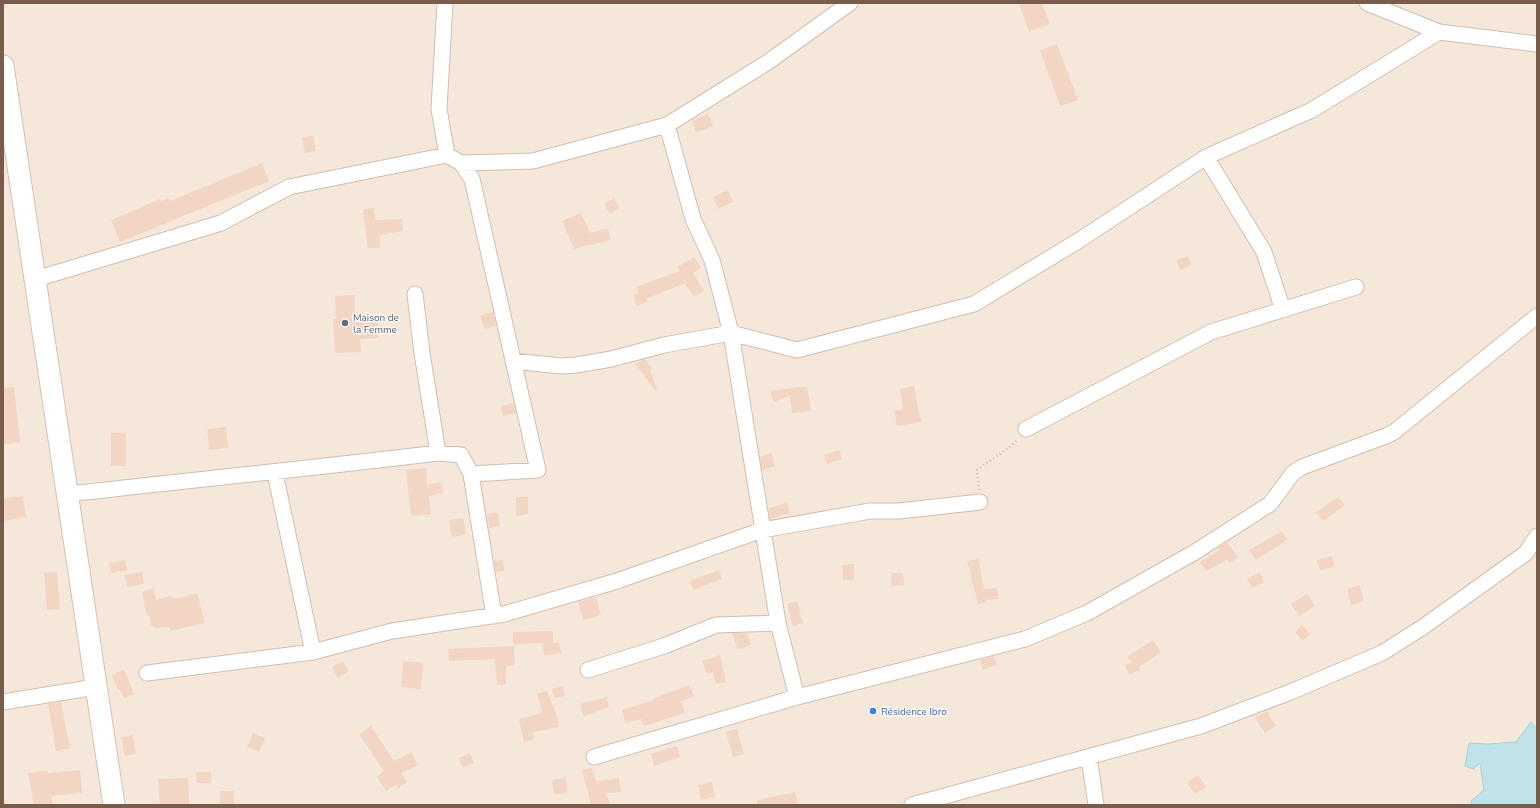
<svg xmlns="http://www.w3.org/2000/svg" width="1540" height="808" font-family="'Nunito Sans',sans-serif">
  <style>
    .residential { fill: #f5e8da }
    .water { fill: #bfe3e8; stroke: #a5d3da }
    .building { fill: #f3d5c3 }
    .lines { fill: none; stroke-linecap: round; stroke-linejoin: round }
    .street-casing { stroke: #d1beb0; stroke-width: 17 }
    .secondary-casing { stroke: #d6c0b0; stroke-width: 23 }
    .path { stroke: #d9b8a5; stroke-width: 2.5; stroke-dasharray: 1 3; stroke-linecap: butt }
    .street { stroke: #fff; stroke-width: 15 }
    .secondary { stroke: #fff; stroke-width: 21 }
    .service-dot { fill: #5c6f8a; stroke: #fffaf3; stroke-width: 1.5 }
    .shop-dot { fill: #3f7fe0; stroke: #fffaf3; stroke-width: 1.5 }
    .labels { text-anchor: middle; stroke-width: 3; stroke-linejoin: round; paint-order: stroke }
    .service-label { font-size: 10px; fill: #4e5e75; stroke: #fffaf3; text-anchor: start }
    .shop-label { font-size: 10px; fill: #366cbe; stroke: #fffaf3; text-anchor: start }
  </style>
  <rect width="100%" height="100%" fill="#fdf6ec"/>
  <!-- residential -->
  <path class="residential" d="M3,3H1537V805H3Z"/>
  <!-- water -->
  <path class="water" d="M1531,722L1537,729V805H1471V801L1484,790L1480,763L1474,769L1465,766L1469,743L1488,744L1516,742Z"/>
  <!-- building -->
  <path class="building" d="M1019,3H1042L1050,24L1029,32Z
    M1057,44L1078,100L1060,106L1040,50Z
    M708,114L713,126L696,132L692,120Z
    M313,135L316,151L305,153L302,138Z
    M262,163L269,181L120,242L111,220L160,199L161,201L169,198L170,201Z
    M728,190L733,202L718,209L713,197Z
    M614,198L619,208L610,214L604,204Z
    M374,208L375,220L402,219L403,231L380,235V248H368L367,243L363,209Z
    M581,213L590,233L608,228L611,240L574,249L562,221Z
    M1188,256L1191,265L1180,270L1177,260Z
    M694,257L701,268L693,273L704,291L694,297L685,283L646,299L647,302L637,306L633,295L639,293L636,287L680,271L677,267Z
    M355,295L354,321L378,320L379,338L360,339L361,352L335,353L333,319H336L335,296Z
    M493,312L496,326L484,329L480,315Z
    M645,359L652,369L650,370L657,389L655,390L635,364Z
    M807,386L811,411L792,413L790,395L774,402L770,391Z
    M914,386L921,422L897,426L894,411L903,409L900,389Z
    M14,387L20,442L3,444V388Z
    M514,403L516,413L503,416L500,406Z
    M226,427L228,448L209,450L207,429Z
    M111,433H126V466H111Z
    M839,450L842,459L827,464L824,455Z
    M771,453L775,466L762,470L760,457Z
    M426,468L427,485L441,482L443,493L429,496L431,514L411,516L406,470Z
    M23,496L26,517L3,521V499Z
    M516,497H528V514L516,516Z
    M1338,497L1345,505L1323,521L1316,512Z
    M787,503L790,513L770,519L769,508Z
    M498,513L500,526L489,528L487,514Z
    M463,518L466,534L452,537L449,520Z
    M1282,531L1287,540L1256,560L1249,550Z
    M1227,542L1238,557L1230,563L1227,560L1206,571L1200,562L1220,550L1218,548Z
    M1332,556L1335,567L1320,570L1317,560Z
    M978,559L984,589L997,588L999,599L986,600V602L978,604L967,561Z
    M125,560L127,570L111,573L109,563Z
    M503,560L504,571L496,572L494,561Z
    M854,564V580H843L842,565Z
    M719,570L722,579L693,590L690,581Z
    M57,572L60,609L47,610L44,573Z
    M142,572L144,584L127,587L125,575Z
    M1260,572L1264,582L1252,588L1247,579Z
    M891,573H903L904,585L891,586Z
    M1360,585L1364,601L1351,605L1347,589Z
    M154,588L156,600L170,596L175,599L197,593L205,623L170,631L169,627L155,628L151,625L150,617L146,613L142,592Z
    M1307,594L1315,606L1299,616L1291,604Z
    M596,597L601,615L583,620L578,602Z
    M797,601L803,623L793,626L787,604Z
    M1302,625L1310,634L1303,641L1295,632Z
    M553,631V643L559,642L561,653L544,655L543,643L513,644V632Z
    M732,633H747L751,645L738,650Z
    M1153,640L1161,652L1139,667L1140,670L1129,675L1125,666L1132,662L1127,657Z
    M514,646L515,665L506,666V684L497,685L495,659L449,661L448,649Z
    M720,655L726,682L716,684L713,672L707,674L702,661Z
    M994,656L997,665L983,670L980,660Z
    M343,661L349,671L338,678L332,667Z
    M403,661L423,663L421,689L401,687Z
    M124,670L134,694L124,698L120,689L118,690L112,675Z
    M689,685L694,696L681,702L685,713L644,726L641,719L625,723L622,710L653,700V699Z
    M563,686L565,696L555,698L552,689Z
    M547,691L558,719L559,727L533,732L534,739L524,742L519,719L542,713L537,694Z
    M607,697L609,707L584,716L580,704Z
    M61,702L70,748L56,751L48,704Z
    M1267,711L1276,726L1265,733L1255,717Z
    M371,726L394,761L411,752L418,765L401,773L407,782L398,788L396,785L386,791L377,776L384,771L359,734Z
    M737,729L744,754L733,757L726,732Z
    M253,733L265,738L259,752L247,747Z
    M133,735L136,754L125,756L121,737Z
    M677,746L680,757L654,766L651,754Z
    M470,753L474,763L462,768L459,758Z
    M592,768L596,781L619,778L621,792L606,793L610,805H591L582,770Z
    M47,770L48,773L80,770L82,793L51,796L53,805H34L28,773Z
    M196,772H211V783H197Z
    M1198,775L1206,787L1195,794L1187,783Z
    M188,778L189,805H160L158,779Z
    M566,778L567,793L554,794L552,780Z
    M712,782L715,797L701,800L698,785Z
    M220,791H234V805H220Z
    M795,792L798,805H757V800Z"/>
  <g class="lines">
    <defs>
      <path id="street" d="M445,3L439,109L447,155
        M1367,3L1439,32L1537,44
        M667,125L693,219L712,260L731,333L778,623L797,697
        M1206,157L1264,252L1283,310
        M461,163L533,161L667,125L768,62L850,3
        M36,279L221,223L289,187L447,155L461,163L472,179L538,470L471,474
        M415,294L422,353L438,453
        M513,361L561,366L576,365L611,359L664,345L731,333L797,350L974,304L1078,241L1206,157L1312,110L1439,32
        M1026,429L1211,332L1356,287
        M275,473L313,652
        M68,494C192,480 315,468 438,453L461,455L471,474L494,616
        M588,670L664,646L716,625L778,623
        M147,673L313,652L392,631L504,614L617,581L762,530L870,511H899L980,502
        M3,702L96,687
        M594,757L797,697L1025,639L1087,613L1195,552L1270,504L1293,473L1302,467L1386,436L1394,432L1537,316
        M1089,757L1096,805
        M912,805L1201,726L1288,693L1382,653L1423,627L1526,553L1537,536"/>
      <path id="secondary" d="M3,66L114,805"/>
    </defs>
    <!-- street casing -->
    <use href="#street" class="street-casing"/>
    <!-- secondary casing -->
    <use href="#secondary" class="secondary-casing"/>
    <!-- path -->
    <path class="path" d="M979,490L977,470L1011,446L1018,439"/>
    <!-- street -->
    <use href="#street" class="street"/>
    <!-- secondary -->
    <use href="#secondary" class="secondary"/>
  </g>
  <!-- markers -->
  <circle class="service-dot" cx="345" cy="323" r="4"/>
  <circle class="shop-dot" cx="873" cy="711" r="4"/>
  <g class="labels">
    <!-- service labels -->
    <g class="service-label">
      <text x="353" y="321">Maison de<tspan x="353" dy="12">la Femme</tspan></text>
    </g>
    <!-- shop labels -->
    <g class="shop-label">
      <text x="881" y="715">Résidence Ibro</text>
    </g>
  </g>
  <!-- border -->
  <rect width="1540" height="808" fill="none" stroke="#7a5c4d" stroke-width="8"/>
</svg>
